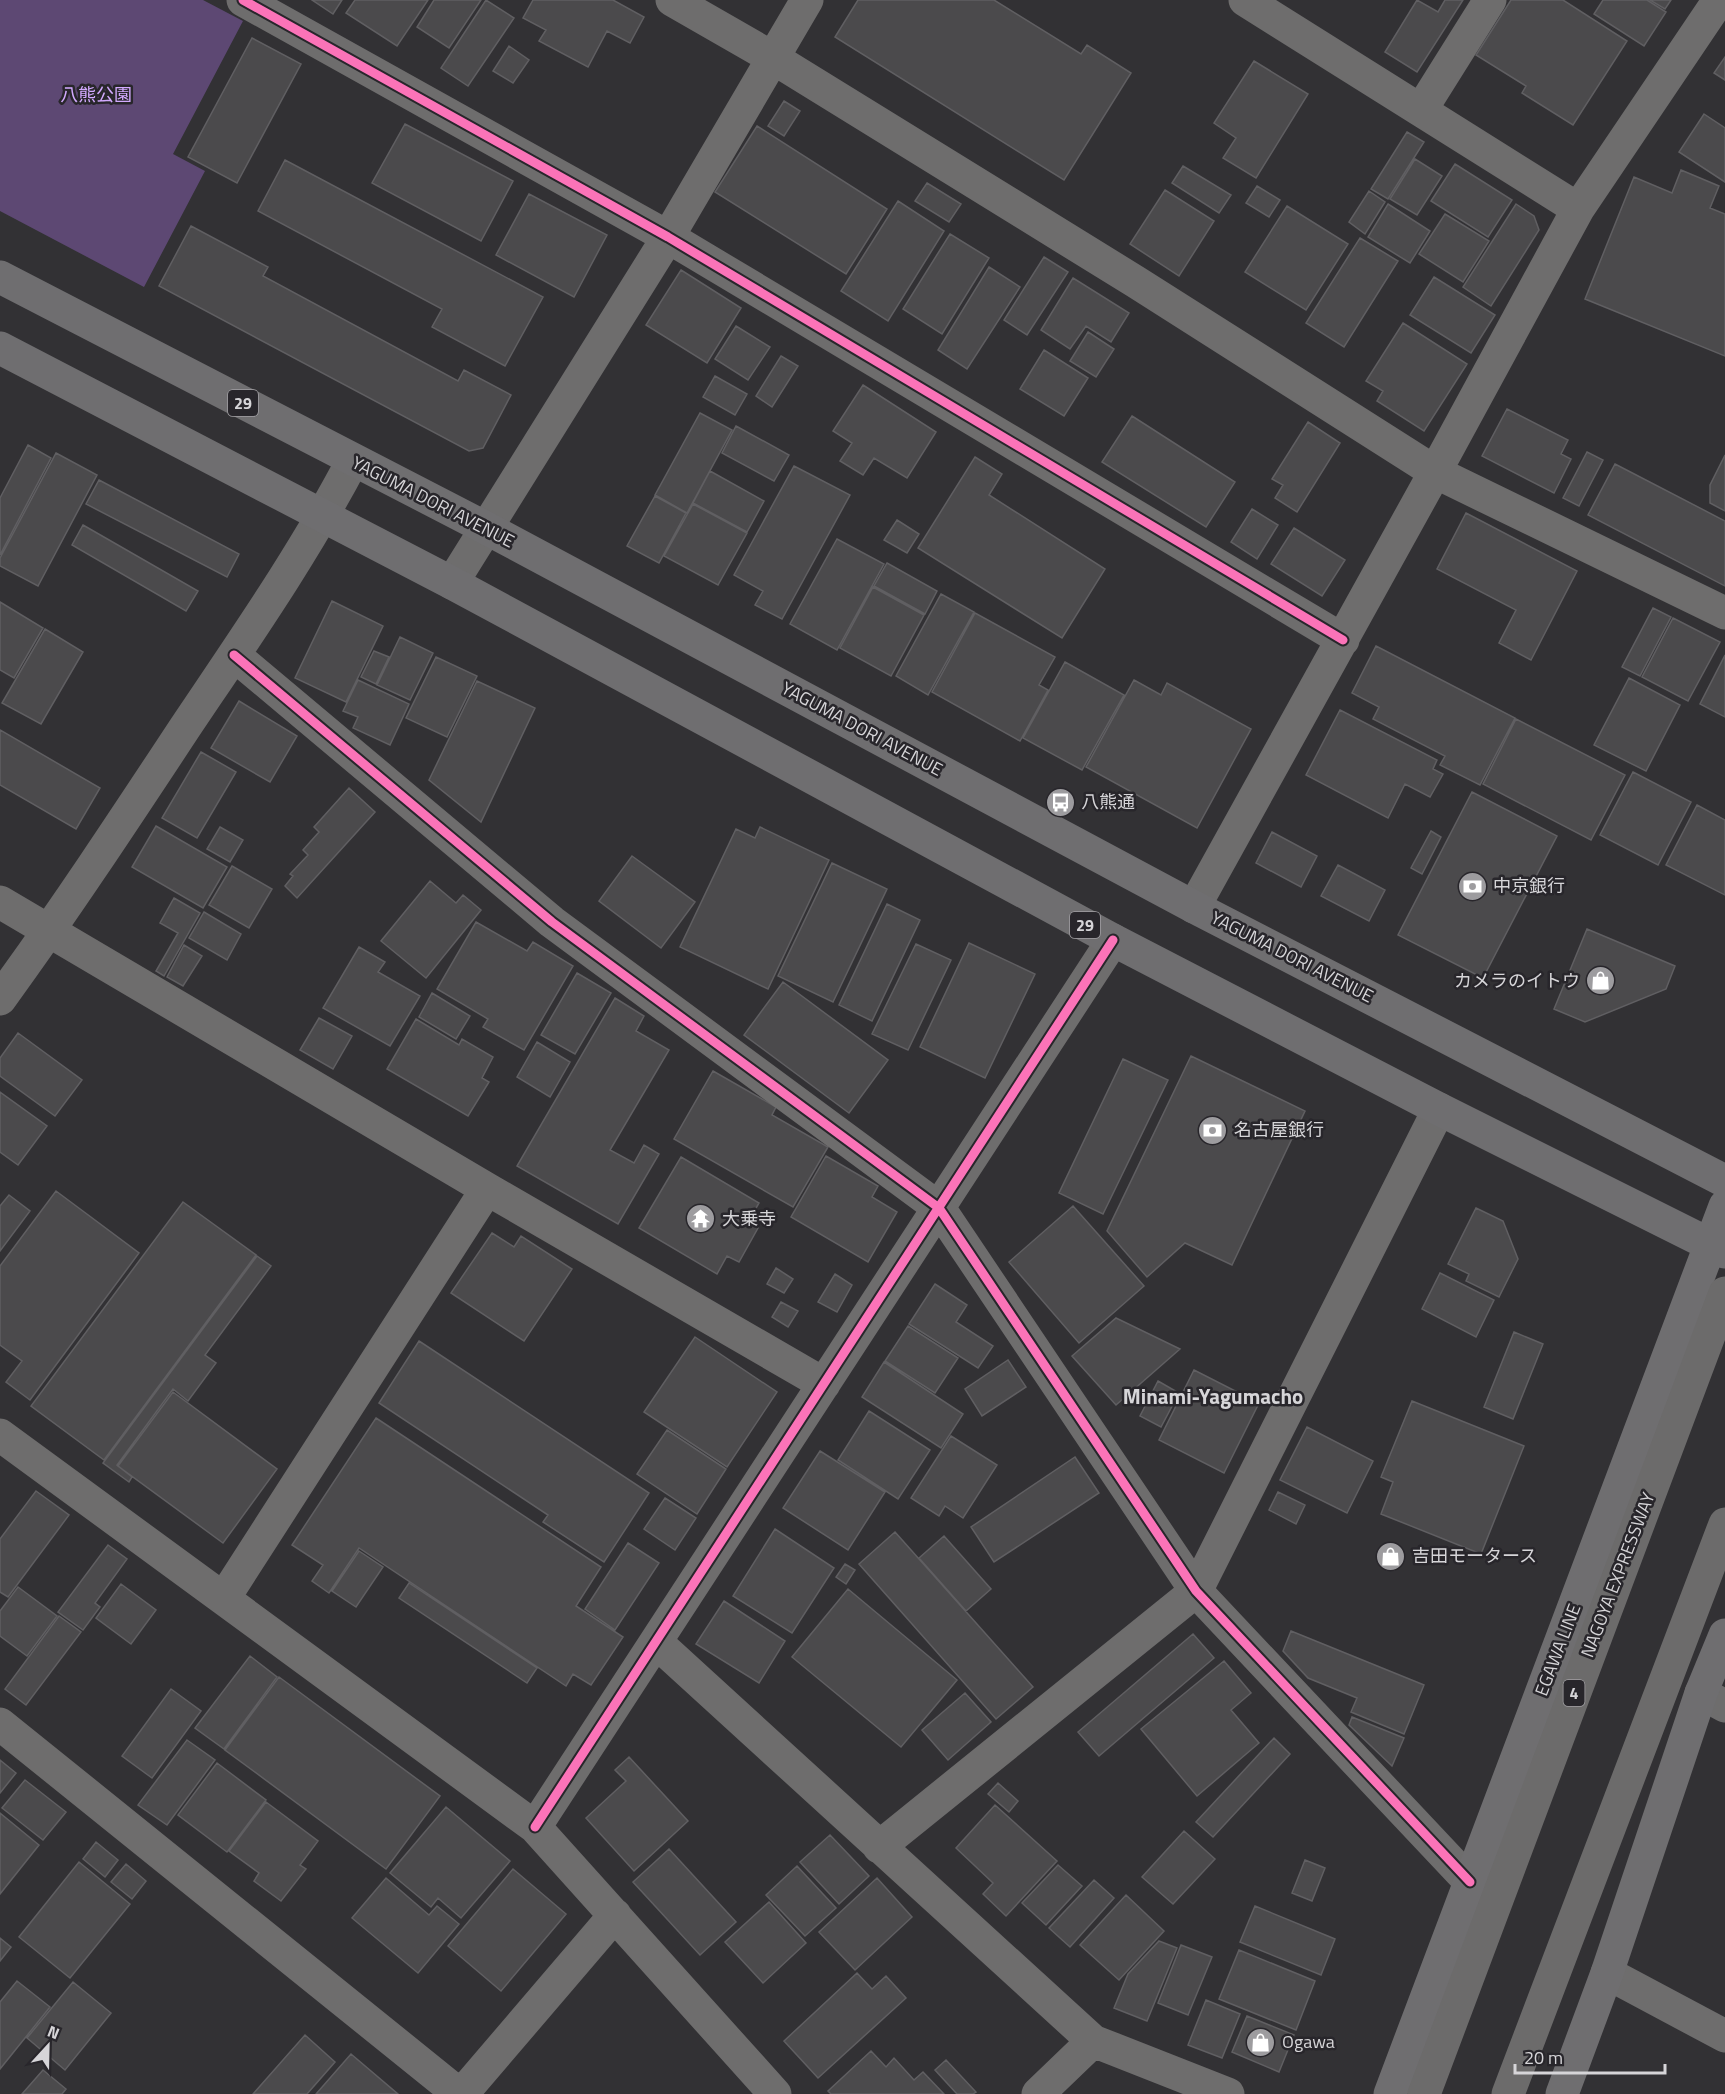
<svg xmlns="http://www.w3.org/2000/svg" width="1725" height="2094" font-family="'Titillium Web','Noto Sans JP',sans-serif">
  <style>
    .green { fill: #5d4873 }
    .building { fill: #4b4a4c; stroke: #605f62; stroke-width: 1.5 }
    .lines { fill: none; stroke-linecap: round; stroke-linejoin: round }
    .minor { stroke: #6e6d6d; stroke-width: 33 }
    .major { stroke: #6f6e70; stroke-width: 33 }
    .highway { stroke: #6c6b6b; stroke-width: 33 }
    .cycleway-casing { stroke: #28262b; stroke-width: 13 }
    .cycleway { stroke: #fb73b8; stroke-width: 9 }
    .labels { text-anchor: middle; stroke-width: 5; stroke-linejoin: round; paint-order: stroke }
    .shield { fill: #28262b; stroke: #a2a0a4; stroke-width: 1.5 }
    .shield-label { font-size: 16px; font-weight: bold; fill: #d6d5d8 }
    .park-label { font-size: 18px; fill: #d3aaff; stroke: #28262b }
    .street-label { font-size: 18px; fill: #d6d5d8; stroke: #28262b }
    .poi-label { font-size: 18px; fill: #d6d5d8; stroke: #28262b; text-anchor: start }
    .quarter-label { font-size: 21px; font-weight: bold; fill: #d6d5d8; stroke: #28262b }
  </style>
  <rect width="100%" height="100%" fill="#323134"/>
  <!-- green -->
  <path class="green" d="M0,0H203L243,21L173,154L205,171L144,287L0,211Z"/>
  <!-- building -->
  <path class="building" d="M312,0H342L333,14Z
    M355,0H428L397,46L346,13Z
    M434,0H481L449,48L417,27Z
    M486,0L514,18L468,86L441,68Z
    M533,0H613L644,17L630,43L607,31L588,67L539,41L546,30L523,18Z
    M858,0H994L1081,54L1087,45L1131,73L1064,180L835,37Z
    M1417,0L1438,12L1445,0H1463L1417,72L1385,52Z
    M1511,0H1563L1627,41L1573,125L1522,93L1526,86L1476,55Z
    M1603,0H1647L1666,12L1644,46L1594,14Z
    M1650,0H1671L1665,9Z
    M252,38L301,64L237,183L188,157Z
    M509,46L529,60L513,83L493,71Z
    M1725,57V80L1714,73Z
    M1254,61L1308,94L1256,178L1223,158L1236,138L1214,123Z
    M784,101L800,111L784,136L768,126Z
    M1704,114L1725,128V182L1679,152Z
    M405,124L513,181L481,241L372,183Z
    M757,126L887,209L846,274L715,192Z
    M1407,132L1424,142L1388,199L1371,189Z
    M1415,159L1442,176L1417,215L1390,199Z
    M285,160L543,297L505,366L432,327L442,309L258,211Z
    M1455,164L1512,200L1488,237L1431,201Z
    M1183,166L1231,195L1219,213L1172,183Z
    M1681,170L1719,186L1710,208L1725,214V356L1585,299L1634,177L1672,193Z
    M927,183L961,204L949,222L915,201Z
    M1257,186L1280,200L1269,217L1246,203Z
    M1165,190L1214,221L1179,276L1130,244Z
    M1369,191L1385,202L1365,234L1349,222Z
    M529,194L607,235L574,297L496,255Z
    M898,201L944,231L888,321L841,291Z
    M1388,204L1430,231L1410,263L1368,237Z
    M1516,204L1534,216L1539,230L1491,306L1463,287Z
    M1287,206L1348,244L1306,310L1245,272Z
    M1445,214L1489,241L1463,282L1419,254Z
    M191,226L268,267L263,276L458,381L464,370L511,395L483,448L469,451L159,286Z
    M950,234L989,258L942,334L903,309Z
    M1360,238L1398,261L1344,347L1306,323Z
    M1044,257L1068,272L1027,335L1004,320Z
    M989,267L1020,287L967,369L938,350Z
    M681,270L741,308L707,363L646,325Z
    M1434,277L1495,315L1471,353L1410,315Z
    M1073,278L1129,313L1111,342L1086,326L1070,349L1041,330Z
    M1403,323L1467,364L1424,431L1377,401L1383,391L1366,381Z
    M736,326L770,347L748,380L715,359Z
    M1088,332L1114,349L1096,377L1070,361Z
    M1044,350L1088,378L1064,416L1020,389Z
    M781,356L798,366L772,407L756,396Z
    M715,376L747,394L735,415L703,397Z
    M863,385L936,432L907,478L874,458L863,475L840,461L852,443L833,431Z
    M1507,409L1568,440L1561,454L1571,459L1554,493L1482,456Z
    M700,413L732,430L687,513L655,495Z
    M1132,416L1235,482L1206,527L1102,462Z
    M1308,422L1340,443L1297,512L1275,498L1283,485L1272,479Z
    M736,426L789,455L774,481L722,453Z
    M28,445L51,458L0,555V498Z
    M1587,452L1603,460L1579,506L1563,498Z
    M56,453L97,475L38,586L0,566V558Z
    M1725,455V511L1710,503V485Z
    M975,457L1002,474L989,495L1105,569L1062,638L918,548Z
    M1615,464L1725,521V586L1588,515Z
    M794,466L850,495L782,619L755,605L763,591L734,575Z
    M710,471L764,501L747,532L693,503Z
    M99,480L239,554L227,577L86,504Z
    M655,496L686,513L659,563L627,546Z
    M693,504L747,533L718,585L664,556Z
    M1252,509L1278,525L1257,559L1231,542Z
    M1466,513L1577,571L1531,660L1499,643L1516,610L1437,569Z
    M897,520L919,534L907,553L884,540Z
    M83,525L198,591L186,611L72,545Z
    M1294,528L1345,560L1322,596L1271,564Z
    M837,539L884,564L837,650L790,624Z
    M887,563L937,591L925,614L874,586Z
    M873,587L924,615L891,676L840,648Z
    M941,594L974,612L928,695L896,676Z
    M332,601L383,626L346,702L295,678Z
    M0,602L43,628L14,678L0,670Z
    M1653,608L1671,617L1640,676L1622,667Z
    M975,613L1055,657L1039,685L1048,690L1020,741L932,692Z
    M1673,618L1720,642L1688,701L1642,677Z
    M45,629L83,652L41,724L2,703Z
    M400,637L433,653L410,700L377,685Z
    M1376,646L1515,718L1480,785L1440,765L1445,756L1373,719L1379,707L1352,693Z
    M374,651L389,657L376,684L361,677Z
    M1725,655V717L1700,704Z
    M436,657L477,676L447,737L406,718Z
    M1065,662L1124,695L1082,770L1023,738Z
    M1629,678L1680,705L1646,771L1594,745Z
    M358,680L409,704L390,745L353,728L358,717L343,711Z
    M1134,680L1161,695L1167,683L1251,729L1197,828L1086,767Z
    M477,681L535,708L481,822L429,780Z
    M239,701L297,736L270,782L211,748Z
    M1340,710L1437,760L1433,769L1443,774L1430,797L1405,784L1388,818L1306,775Z
    M1516,719L1625,775L1591,840L1483,784Z
    M0,730L100,788L76,829L0,785Z
    M201,752L236,772L197,838L162,818Z
    M1633,772L1691,802L1658,865L1600,835Z
    M349,788L375,812L297,898L285,886L293,876L290,874L308,855L303,850L319,832L314,827Z
    M1472,792L1557,836L1483,978L1398,935Z
    M1697,805L1725,820V895L1666,865Z
    M156,826L227,867L203,908L132,867Z
    M220,827L243,840L230,862L207,849Z
    M760,827L829,860L768,989L680,947L736,829L755,838Z
    M1431,831L1441,837L1422,874L1411,868Z
    M1272,832L1317,856L1301,887L1256,863Z
    M632,856L695,902L661,948L599,901Z
    M832,863L887,889L833,1002L778,976Z
    M1338,865L1385,890L1369,921L1321,896Z
    M232,866L272,889L249,928L209,905Z
    M430,881L456,903L463,895L481,910L426,978L381,941Z
    M174,898L200,913L164,976L156,971L178,933L160,923Z
    M887,904L920,920L872,1021L839,1005Z
    M204,912L241,934L227,960L189,938Z
    M476,922L527,951L533,942L573,966L524,1050L483,1027L488,1019L437,989Z
    M1587,929L1675,966L1666,989L1585,1022L1554,1009Z
    M969,943L1035,974L985,1078L920,1047Z
    M916,944L951,960L908,1050L872,1034Z
    M184,945L202,956L183,986L167,977Z
    M359,947L385,962L378,972L420,996L390,1046L323,1008Z
    M577,973L611,993L575,1054L541,1035Z
    M783,982L888,1060L849,1113L744,1035Z
    M432,993L470,1016L456,1039L419,1017Z
    M615,998L644,1016L636,1031L669,1050L610,1150L634,1163L644,1145L659,1154L618,1224L517,1166Z
    M319,1018L352,1036L333,1069L300,1050Z
    M416,1019L459,1045L462,1039L493,1057L482,1078L489,1082L468,1116L387,1069Z
    M18,1033L82,1080L55,1116L0,1076V1058Z
    M537,1042L570,1062L550,1097L517,1077Z
    M1191,1056L1305,1111L1232,1265L1185,1243L1147,1277L1107,1231Z
    M1123,1059L1168,1080L1103,1214L1059,1193Z
    M713,1071L776,1107L772,1115L828,1147L793,1207L674,1139Z
    M0,1092L47,1126L18,1165L0,1152Z
    M826,1156L878,1186L872,1197L897,1212L868,1262L791,1217Z
    M681,1157L759,1203L748,1222L758,1228L739,1262L727,1256L717,1274L639,1228Z
    M56,1191L139,1253L30,1400L6,1382L22,1361L0,1345V1266Z
    M9,1195L30,1211L0,1251V1206Z
    M183,1202L256,1255L104,1460L31,1406Z
    M1073,1206L1144,1286L1079,1343L1009,1262Z
    M1476,1208L1503,1221L1518,1259L1499,1297L1466,1281L1469,1274L1448,1264Z
    M492,1233L514,1247L521,1236L572,1269L524,1341L451,1293Z
    M257,1256L271,1266L205,1355L216,1363L188,1401L173,1389L117,1465L132,1477L129,1482L103,1463Z
    M776,1268L793,1279L784,1293L767,1284Z
    M1440,1273L1494,1300L1476,1337L1422,1309Z
    M835,1274L852,1285L837,1312L818,1302Z
    M935,1284L967,1305L956,1322L993,1346L978,1368L909,1324Z
    M781,1302L798,1311L788,1327L772,1317Z
    M1116,1318L1180,1349L1116,1405L1072,1356Z
    M908,1326L958,1358L935,1393L885,1361Z
    M1514,1332L1543,1344L1513,1419L1484,1407Z
    M695,1337L777,1392L727,1467L644,1412Z
    M419,1341L649,1493L604,1562L543,1522L548,1515L379,1403Z
    M1008,1360L1026,1387L982,1416L965,1389Z
    M884,1362L963,1414L941,1448L862,1397Z
    M1194,1370L1259,1403L1224,1473L1159,1440Z
    M1158,1381L1179,1393L1161,1427L1140,1416Z
    M173,1392L277,1469L223,1543L118,1466Z
    M1412,1401L1524,1446L1481,1554L1381,1514L1393,1482L1381,1477Z
    M869,1411L930,1450L898,1499L838,1460Z
    M376,1418L601,1567L576,1606L623,1637L591,1685L573,1674L566,1686L359,1548L329,1593L312,1581L323,1565L292,1545Z
    M1307,1427L1373,1461L1347,1513L1280,1480Z
    M667,1430L726,1469L697,1514L637,1474Z
    M951,1436L997,1465L963,1518L945,1506L939,1516L911,1498Z
    M820,1451L885,1492L848,1550L783,1508Z
    M1075,1457L1099,1493L994,1562L971,1527Z
    M36,1491L69,1515L8,1597L0,1592V1539Z
    M1278,1492L1305,1505L1296,1524L1269,1510Z
    M665,1498L696,1518L675,1550L644,1529Z
    M775,1529L834,1568L792,1633L733,1596Z
    M895,1532L1033,1687L996,1719L859,1564Z
    M944,1536L991,1589L966,1611L919,1558Z
    M628,1543L659,1563L615,1630L585,1609Z
    M108,1545L127,1559L95,1603L100,1607L83,1630L58,1612Z
    M359,1551L383,1567L356,1607L332,1591Z
    M845,1564L855,1570L846,1584L836,1577Z
    M409,1583L537,1668L527,1683L399,1598Z
    M121,1584L156,1610L131,1644L96,1618Z
    M18,1587L57,1616L27,1656L0,1636V1611Z
    M848,1589L957,1680L901,1747L792,1657Z
    M724,1601L785,1641L759,1683L696,1644Z
    M59,1616L81,1632L26,1705L5,1689Z
    M1291,1631L1424,1685L1404,1734L1351,1712L1357,1698L1308,1678L1283,1651Z
    M1193,1634L1214,1658L1099,1756L1078,1732Z
    M250,1656L277,1677L224,1749L195,1728Z
    M1224,1661L1251,1693L1231,1710L1259,1743L1197,1796L1141,1729Z
    M279,1677L440,1796L386,1869L225,1750Z
    M171,1689L201,1711L152,1778L122,1756Z
    M965,1693L991,1722L948,1760L922,1730Z
    M1352,1717L1404,1738L1392,1766L1349,1725Z
    M1274,1738L1290,1754L1213,1837L1196,1822Z
    M187,1740L215,1760L167,1825L138,1805Z
    M629,1757L688,1821L634,1871L586,1818L626,1781L615,1770Z
    M0,1760L16,1773L0,1793Z
    M217,1763L266,1800L227,1852L178,1815Z
    M25,1780L66,1812L43,1840L2,1808Z
    M998,1783L1018,1801L1009,1812L988,1794Z
    M266,1802L318,1841L300,1865L306,1869L281,1901L254,1881L259,1873L229,1851Z
    M995,1805L1057,1861L1006,1916L983,1894L993,1883L956,1848Z
    M446,1807L510,1861L461,1918L438,1898L431,1907L390,1873Z
    M0,1813L39,1845L0,1894Z
    M1184,1831L1215,1859L1173,1904L1142,1877Z
    M830,1835L869,1876L839,1904L800,1862Z
    M96,1842L118,1860L105,1877L83,1859Z
    M669,1849L736,1922L700,1955L633,1882Z
    M1305,1860L1325,1868L1312,1901L1292,1893Z
    M79,1862L130,1904L70,1978L19,1937Z
    M126,1864L146,1881L132,1899L111,1882Z
    M1058,1865L1082,1886L1046,1925L1022,1903Z
    M797,1866L836,1908L805,1936L766,1895Z
    M513,1869L566,1914L501,1991L448,1946Z
    M386,1878L429,1915L437,1906L459,1924L418,1973L352,1918Z
    M877,1878L912,1917L855,1970L819,1932Z
    M1094,1880L1114,1898L1070,1947L1049,1928Z
    M1126,1895L1164,1931L1119,1980L1080,1945Z
    M769,1902L806,1943L763,1983L725,1942Z
    M1255,1906L1335,1939L1321,1975L1240,1942Z
    M0,1938L11,1947L0,1961Z
    M1159,1941L1177,1948L1147,2021L1114,2008L1128,1974Z
    M1181,1945L1212,1957L1188,2015L1158,2003Z
    M1239,1950L1315,1981L1296,2030L1219,1999Z
    M857,1973L872,1989L886,1976L906,1998L818,2078L784,2041Z
    M17,1981L50,2007L0,2069V2002Z
    M73,1982L111,2013L65,2070L27,2038Z
    M1206,2000L1240,2014L1222,2058L1188,2045Z
    M1247,2016L1294,2035L1279,2072L1232,2052Z
    M305,2035L335,2062L307,2094H253Z
    M871,2051L886,2067L894,2058L914,2080L923,2072L944,2094H831L828,2091Z
    M351,2054L398,2094H316Z
    M946,2060L976,2092L973,2094H957L935,2070Z
    M43,2070L66,2089L62,2094H22Z"/>
  <g class="lines">
    <!-- minor -->
    <path class="minor" d="M243,0L668,237L1343,640
      M672,0L773,58L1136,282L1435,472L1725,613
      M1245,0L1578,209
      M1421,110L1490,0
      M452,583L668,237L807,0
      M234,655L552,922L939,1208L1196,1591L1470,1882
      M0,902L487,1189L824,1384
      M1194,907L1435,472L1578,209L1719,0
      M0,999C64,911 124,820 184,729C243,641 304,554 353,460
      M0,1435L535,1827L775,2094
      M224,1598L487,1189
      M656,1642L1093,2041L1228,2094
      M1701,1693L1725,1706
      M0,1724L459,2094
      M535,1827L1113,940
      M879,1847L1196,1591L1439,1109
      M1607,1973L1725,2036
      M462,2094L615,1915
      M1038,2094L1093,2041"/>
    <!-- major -->
    <path class="major" d="M0,277L486,528L1194,907L1725,1181
      M0,348L452,583L1113,940L1439,1109L1725,1252
      M1390,2094L1725,1206
      M1562,2094L1607,1973L1701,1693L1725,1635"/>
    <!-- highway -->
    <path class="highway" d="M1424,2094L1725,1293
      M1508,2094L1725,1524"/>
    <defs>
      <path id="cycleway" d="M243,0L668,237L1343,640
        M234,655L552,922L939,1208L1196,1591L1470,1882
        M535,1827L1113,940"/>
    </defs>
    <!-- cycleway casing -->
    <use href="#cycleway" class="cycleway-casing"/>
    <!-- cycleway -->
    <use href="#cycleway" class="cycleway"/>
  </g>
  <!-- icons -->
  <defs>
    <symbol id="bus-disc" viewBox="-11 -11 22 22"><circle r="9.5" fill="#9d9c9f" stroke="#28262b"/><path d="M-5-6H5V4H4V6H2V4H-2V6H-4V4H-5ZM-3.5-4V0h7V-4ZM-3.5 1.2v1.5H-2V1.2ZM2 1.2v1.5H3.5V1.2Z" fill="#fff"/></symbol>
    <symbol id="bank-disc" viewBox="-11 -11 22 22"><circle r="9.5" fill="#9d9c9f" stroke="#28262b"/><path d="M-6-4H6V4H-6ZM0-2.3a2.3 2.3 0 1 0 0 4.6a2.3 2.3 0 1 0 0-4.6Z" fill="#fff"/></symbol>
    <symbol id="shop-disc" viewBox="-11 -11 22 22"><circle r="9.5" fill="#9d9c9f" stroke="#28262b"/><path d="M-5-2.5h2.3a2.7 3.5 0 0 1 5.4 0H5L5.5 6h-11ZM-1.5-2.5h3a1.5 2.3 0 0 0-3 0Z" fill="#fff"/></symbol>
    <symbol id="temple-disc" viewBox="-11 -11 22 22"><circle r="9.5" fill="#9d9c9f" stroke="#28262b"/><path d="M0-6L5-2H3V0L6.5 2.5H4V6H1.5V3h-3V6H-4V2.5H-6.5L-3 0V-2H-5Z" fill="#fff"/></symbol>
  </defs>
  <g fill-rule="evenodd">
    <use href="#bus-disc" x="1044" y="786" width="33" height="33"/>
    <use href="#bank-disc" x="1456" y="870" width="33" height="33"/>
    <use href="#shop-disc" x="1584" y="964" width="33" height="33"/>
    <use href="#bank-disc" x="1196" y="1114" width="33" height="33"/>
    <use href="#temple-disc" x="684" y="1202" width="33" height="33"/>
    <use href="#shop-disc" x="1374" y="1540" width="33" height="33"/>
    <use href="#shop-disc" x="1244" y="2026" width="33" height="33"/>
  </g>
  <g class="labels">
    <!-- shield labels -->
    <g class="shield">
      <rect x="228" y="390" width="30" height="26" rx="4.5"/>
      <rect x="1070" y="912" width="30" height="26" rx="4.5"/>
      <rect x="1563.5" y="1680" width="21" height="26" rx="4.5"/>
    </g>
    <g class="shield-label">
      <text x="243" y="409">29</text>
      <text x="1085" y="931">29</text>
      <text x="1574" y="1699">4</text>
    </g>
    <!-- park labels -->
    <g class="park-label">
      <text x="96" y="101">八熊公園</text>
    </g>
    <!-- street labels -->
    <g class="street-label">
      <text transform="translate(433 502) rotate(27)" y="6">YAGUMA DORI AVENUE</text>
      <text transform="translate(862 729) rotate(28)" y="6">YAGUMA DORI AVENUE</text>
      <text transform="translate(1292 957) rotate(27)" y="6">YAGUMA DORI AVENUE</text>
      <text transform="translate(1618 1575) rotate(-69)" y="6">NAGOYA EXPRESSWAY</text>
      <text transform="translate(1558 1650) rotate(-69)" y="6">EGAWA LINE</text>
    </g>
    <!-- poi labels -->
    <g class="poi-label">
      <text x="1081" y="808">八熊通</text>
      <text x="1493" y="892">中京銀行</text>
      <text x="1580" y="987" text-anchor="end">カメラのイトウ</text>
      <text x="1234" y="1136">名古屋銀行</text>
      <text x="722" y="1225">大乗寺</text>
      <text x="1412" y="1562">吉田モータース</text>
      <text x="1282" y="2048">Ogawa</text>
    </g>
    <!-- quarter labels -->
    <g class="quarter-label">
      <text x="1213" y="1404">Minami-Yagumacho</text>
    </g>
  </g>
  <!-- north arrow -->
  <g transform="translate(48 2046) rotate(22)" stroke="#28262b" stroke-width="4.5" paint-order="stroke">
  <path d="M0-4.5L10 22L0 15L-10 22Z" fill="#d6d5d8"/>
  <text y="-9" font-size="16" font-weight="bold" text-anchor="middle" fill="#d6d5d8">N</text>
  </g>
  <!-- scale -->
  <path d="M1515 2064v9h150v-9" fill="none" stroke="#d6d5d8" stroke-width="3"/>
  <text x="1524" y="2064" font-size="18" fill="#d6d5d8" stroke="#28262b" stroke-width="4.5" paint-order="stroke">20 m</text>
</svg>
